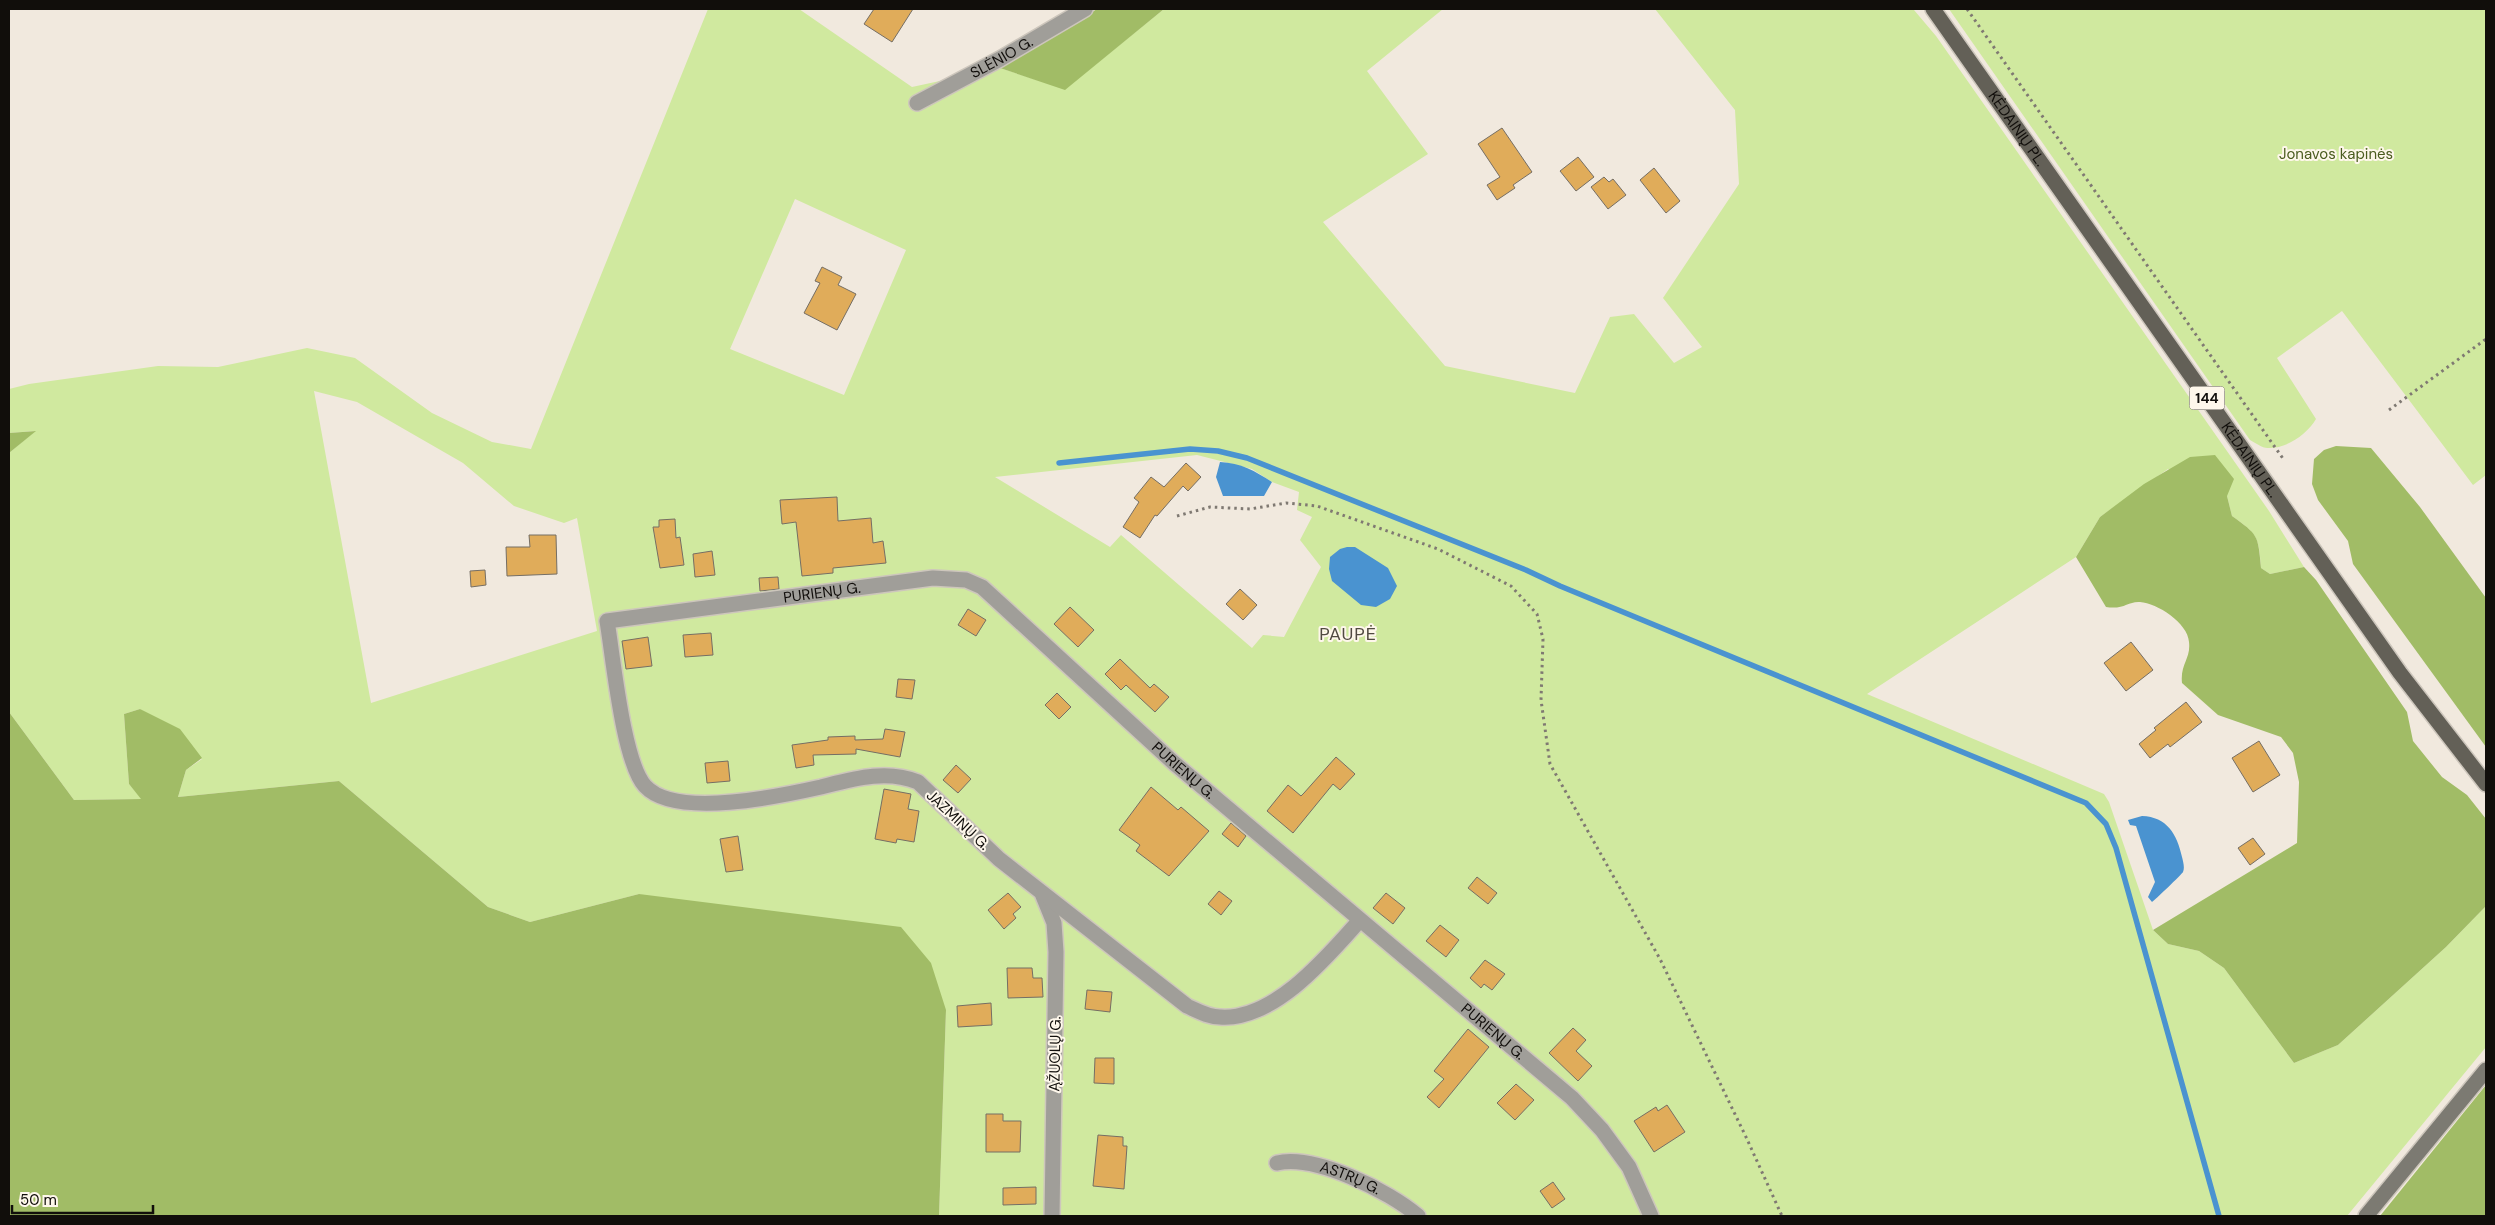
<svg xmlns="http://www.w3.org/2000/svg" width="2495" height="1225" font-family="'DM Sans',sans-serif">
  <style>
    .green { fill: #d0e99f; fill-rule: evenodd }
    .forest { fill: #a1bc66 }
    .water { fill: #4a93d0 }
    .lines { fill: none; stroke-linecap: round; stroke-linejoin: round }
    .stream { stroke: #4a93d0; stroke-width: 5.5 }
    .building { fill: #e0ac5a; stroke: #756e64 }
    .minor-casing { stroke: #cdc6bc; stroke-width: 18 }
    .secondary-casing { stroke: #cdc6bc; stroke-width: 18 }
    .primary-casing { stroke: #cdc6bc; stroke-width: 18 }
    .path { stroke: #7f7972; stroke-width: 3; stroke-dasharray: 2.5 4; stroke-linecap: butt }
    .minor { stroke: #a09e99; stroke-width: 15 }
    .secondary { stroke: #7c7a72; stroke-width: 15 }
    .primary { stroke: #636057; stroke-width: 15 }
    .labels { text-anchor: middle; stroke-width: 4; stroke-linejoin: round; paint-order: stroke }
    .shield { fill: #fef7eb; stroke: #58544e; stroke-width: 1 }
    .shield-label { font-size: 14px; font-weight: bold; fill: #110e0b }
    .street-label { font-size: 15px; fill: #110e0b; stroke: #fef7eb }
    .park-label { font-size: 15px; fill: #4b5c1f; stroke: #fef7eb }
    .quarter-label { font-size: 18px; letter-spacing: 1px; fill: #514a41; stroke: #fef7eb }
  </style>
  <rect width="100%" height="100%" fill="#f1e9de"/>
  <!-- green -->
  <path class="green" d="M708,9H799L912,87L1000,68L1065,89L1164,9H1443L1367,71L1428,154L1323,222L1445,366L1575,393L1610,317L1634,314L1674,363L1702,347L1663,298L1739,184L1735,110L1655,9L1914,10L1936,36L2269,511L2304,567L2270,574L2261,568C2259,536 2257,534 2232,516L2227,496L2168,469L2100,517L2076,557L1867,694L2104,794L2109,802L2153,930L2168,944L2199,951L2224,968L2294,1063L2338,1045L2446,947L2486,906V1047L2347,1216H939L946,1010L639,894L530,922L488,907L339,781L178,797L186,770L202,759L140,709L124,714L129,784L142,799L74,800L9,712V453L35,431L9,433V389L29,384L158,366L218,367L307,348L355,358L432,413L492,442L531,449ZM795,199L906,250L844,395L730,349ZM314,391L357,402L463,463L514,506L564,523L577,518L597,631L371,703ZM1197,455L1252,469L1272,482L1299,492L1297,510L1312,517L1300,540L1321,567L1284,637L1263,635L1252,648L1121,535L1110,547L995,477Z
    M1949,9H2486V475L2473,485L2342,311L2277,358L2316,419C2307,434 2288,448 2269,448C2263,449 2256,443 2250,440Z"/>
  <!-- forest -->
  <path class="forest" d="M1097,9H1164L1065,90L1000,68Z
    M36,431L9,453V433Z
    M2336,446L2371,448L2420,507L2486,598V747L2353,564L2348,541L2318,500L2312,484L2314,459L2324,450Z
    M2215,455L2234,479L2227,496L2232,516C2258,535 2258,534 2261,568L2270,574L2304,567L2316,580L2407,712L2413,741L2442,777L2467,795L2486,819V906L2446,947L2338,1045L2294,1063L2224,968L2199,951L2168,944L2153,930L2297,843L2299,782L2293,753L2281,737L2218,715L2182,683C2180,664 2191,659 2189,642C2188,623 2157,603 2140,602C2128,601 2124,610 2106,607L2076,557L2100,517L2144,484L2190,457Z
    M140,709L180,729L202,758L186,770L178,797L339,781L488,907L530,922L639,894L901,927L931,963L946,1010L939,1216H9V712L74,800L141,799L129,784L124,714Z
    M2486,1085V1216H2380Z"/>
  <!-- water -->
  <path class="water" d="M1220,462C1241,463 1255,471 1272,482L1264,496H1223L1216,477Z
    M1347,547H1355L1388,568L1397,586L1390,599L1376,607L1361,605L1332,581L1329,569L1330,557L1340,549Z
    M2142,816C2167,817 2177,834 2182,857C2183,861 2185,868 2183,872C2182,874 2154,901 2152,902L2148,897L2155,882L2136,826L2130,825L2128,820Z"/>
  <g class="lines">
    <!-- stream -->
    <path class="stream" d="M1059,463L1190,449L1218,451L1247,458L1526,570L1560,586L2086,803L2106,824L2116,848L2219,1216"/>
  </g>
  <!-- building -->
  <path class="building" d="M874,9H913L892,42L864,24Z
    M1502,128L1532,172L1513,185L1515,188L1497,200L1487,185L1500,177L1478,144Z
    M1578,157L1594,177L1576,191L1560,171Z
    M1654,168L1680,201L1666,213L1640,180Z
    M1604,177L1609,182L1613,179L1626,195L1608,209L1591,187Z
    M822,267L842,277L838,285L856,294L837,330L804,313L820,283L815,281Z
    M1186,463L1201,477L1188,491L1183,486L1157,516L1155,515L1140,538L1123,527L1139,502L1134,498L1151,477L1164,487Z
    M837,497L838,521L871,518L873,543L883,541L886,563L833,568V573L802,576L796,522L782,524L780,500Z
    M675,519L676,538L680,537L684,565L660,568L653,527H659V520Z
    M529,535H556L557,574L507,576L506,547H530Z
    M712,551L715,575L695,577L693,554Z
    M485,570L486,585L471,587L470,571Z
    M778,577L779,589L760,591L759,578Z
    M1240,589L1257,605L1243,620L1226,604Z
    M1070,607L1094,630L1078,647L1054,624Z
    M968,609L986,620L976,636L958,625Z
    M711,633L713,655L685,657L683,635Z
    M648,637L652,666L626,669L622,641Z
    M2131,642L2153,670L2126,691L2104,663Z
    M1120,659L1150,688L1154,684L1169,697L1155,712L1126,685L1121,690L1105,674Z
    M898,679L915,680L912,699L896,697Z
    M1057,693L1071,707L1059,719L1045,705Z
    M2186,702L2202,722L2170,747L2168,744L2150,758L2139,744L2156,730L2154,728Z
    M885,729L905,732L900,757L856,749V754L813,755L814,765L796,768L792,745L828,740V737L855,736V740L883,739Z
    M2259,741L2280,775L2253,792L2232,758Z
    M1336,757L1355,774L1340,790L1333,784L1293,833L1267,811L1288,785L1301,796L1304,793Z
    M728,761L730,781L707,783L705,763Z
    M956,765L971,779L958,793L943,780Z
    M1151,787L1178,810L1181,807L1209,831L1169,876L1136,851L1140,845L1119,830Z
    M884,789L911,794L908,809L919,811L914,842L897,839L896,843L875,839Z
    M1231,823L1246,836L1238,847L1222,834Z
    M738,836L743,870L726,872L720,839Z
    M2253,838L2265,854L2250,865L2238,848Z
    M1477,877L1497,893L1488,904L1468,888Z
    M1219,891L1232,901L1221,915L1208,904Z
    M1008,893L1021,907L1013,914L1016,918L1004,929L988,910Z
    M1386,893L1405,908L1393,924L1373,908Z
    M1440,925L1459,940L1446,957L1426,941Z
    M1485,960L1505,974L1492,990L1484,984L1481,988L1470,978Z
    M1007,968H1032L1033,978H1042L1043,997L1008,998Z
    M1087,990L1112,992L1110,1012L1085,1009Z
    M991,1003L992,1025L958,1027L957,1006Z
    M1573,1028L1586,1040L1576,1051L1592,1066L1578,1081L1549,1053Z
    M1468,1029L1489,1047L1439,1108L1427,1097L1444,1079L1434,1071Z
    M1095,1058H1114V1084L1094,1083Z
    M1516,1084L1534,1100L1515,1120L1497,1103Z
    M1667,1105L1685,1132L1654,1152L1634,1121L1656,1107L1658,1111Z
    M986,1114H1003V1121H1021L1020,1152H986Z
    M1098,1135L1123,1137V1146H1127L1124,1189L1093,1186Z
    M1553,1182L1565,1199L1552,1208L1540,1191Z
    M1036,1187V1204L1003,1205V1188Z"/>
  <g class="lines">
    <defs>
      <g id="minor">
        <path id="s1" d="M917,103L1000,59L1085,9"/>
        <path d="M1043,896L1054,923L1056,952L1052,1216"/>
        <path id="s2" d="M1360,920C1328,956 1274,1021 1220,1017C1208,1017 1198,1011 1187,1006L999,859L918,782C886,769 853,779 821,787C781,796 675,819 645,786C623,762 613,656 607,621L933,578L966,580L982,587L1174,763L1572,1098L1602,1130L1629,1167L1651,1216"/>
        <path id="s3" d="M1277,1163C1315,1154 1389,1191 1418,1216"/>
      </g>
      <path id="secondary" d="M2366,1216L2486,1070"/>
      <g id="primary">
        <path id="s4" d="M1933,9L2400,673L2486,784"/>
      </g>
    </defs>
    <!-- minor casing -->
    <use href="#minor" class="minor-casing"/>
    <!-- secondary casing -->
    <use href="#secondary" class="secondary-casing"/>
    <!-- primary casing -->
    <use href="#primary" class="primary-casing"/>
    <!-- path -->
    <path class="path" d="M1967,9L2284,460
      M2389,410L2486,339
      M1177,516L1210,507L1250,509L1286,503L1317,506L1438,549L1511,586L1537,614L1543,639L1541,700L1550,764L1660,959L1746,1137L1782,1216"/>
    <!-- minor -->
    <use href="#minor" class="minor"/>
    <!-- secondary -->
    <use href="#secondary" class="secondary"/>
    <!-- primary -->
    <use href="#primary" class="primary"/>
  </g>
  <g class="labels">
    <!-- shield labels -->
    <rect class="shield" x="2189.5" y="386.5" width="35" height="23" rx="4"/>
    <g class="shield-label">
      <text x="2207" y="403">144</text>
    </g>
    <!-- street labels -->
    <g class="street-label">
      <text dy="5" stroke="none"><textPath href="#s1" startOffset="96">SLĖNIO G.</textPath></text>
      <text dy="5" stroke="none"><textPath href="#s4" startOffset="146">KĖDAINIŲ PL.</textPath></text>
      <text dy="5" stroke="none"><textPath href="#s4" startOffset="551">KĖDAINIŲ PL.</textPath></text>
      <text dy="5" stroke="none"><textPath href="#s2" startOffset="1229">PURIENŲ G.</textPath></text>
      <text dy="5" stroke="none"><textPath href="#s2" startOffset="1664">PURIENŲ G.</textPath></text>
      <text transform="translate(958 820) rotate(43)" y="5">JAZMINŲ G.</text>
      <text dy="5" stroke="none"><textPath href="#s2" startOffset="2069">PURIENŲ G.</textPath></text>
      <text transform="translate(1055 1054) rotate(-89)" y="5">ĄŽUOLŲ G.</text>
      <text dy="5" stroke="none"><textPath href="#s3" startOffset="76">ASTRŲ G.</textPath></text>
    </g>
    <!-- park labels -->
    <g class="park-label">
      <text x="2336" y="159">Jonavos kapinės</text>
    </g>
    <!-- quarter labels -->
    <g class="quarter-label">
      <text x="1348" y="640">PAUPĖ</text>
    </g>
  </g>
  <!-- border -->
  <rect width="2495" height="1225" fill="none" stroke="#110e0b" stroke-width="20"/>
  <!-- scale -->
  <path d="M12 1205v8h141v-8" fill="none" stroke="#110e0b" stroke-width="2.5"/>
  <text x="20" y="1205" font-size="15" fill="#110e0b" stroke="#fef7eb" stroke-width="4" paint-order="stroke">50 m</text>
</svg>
